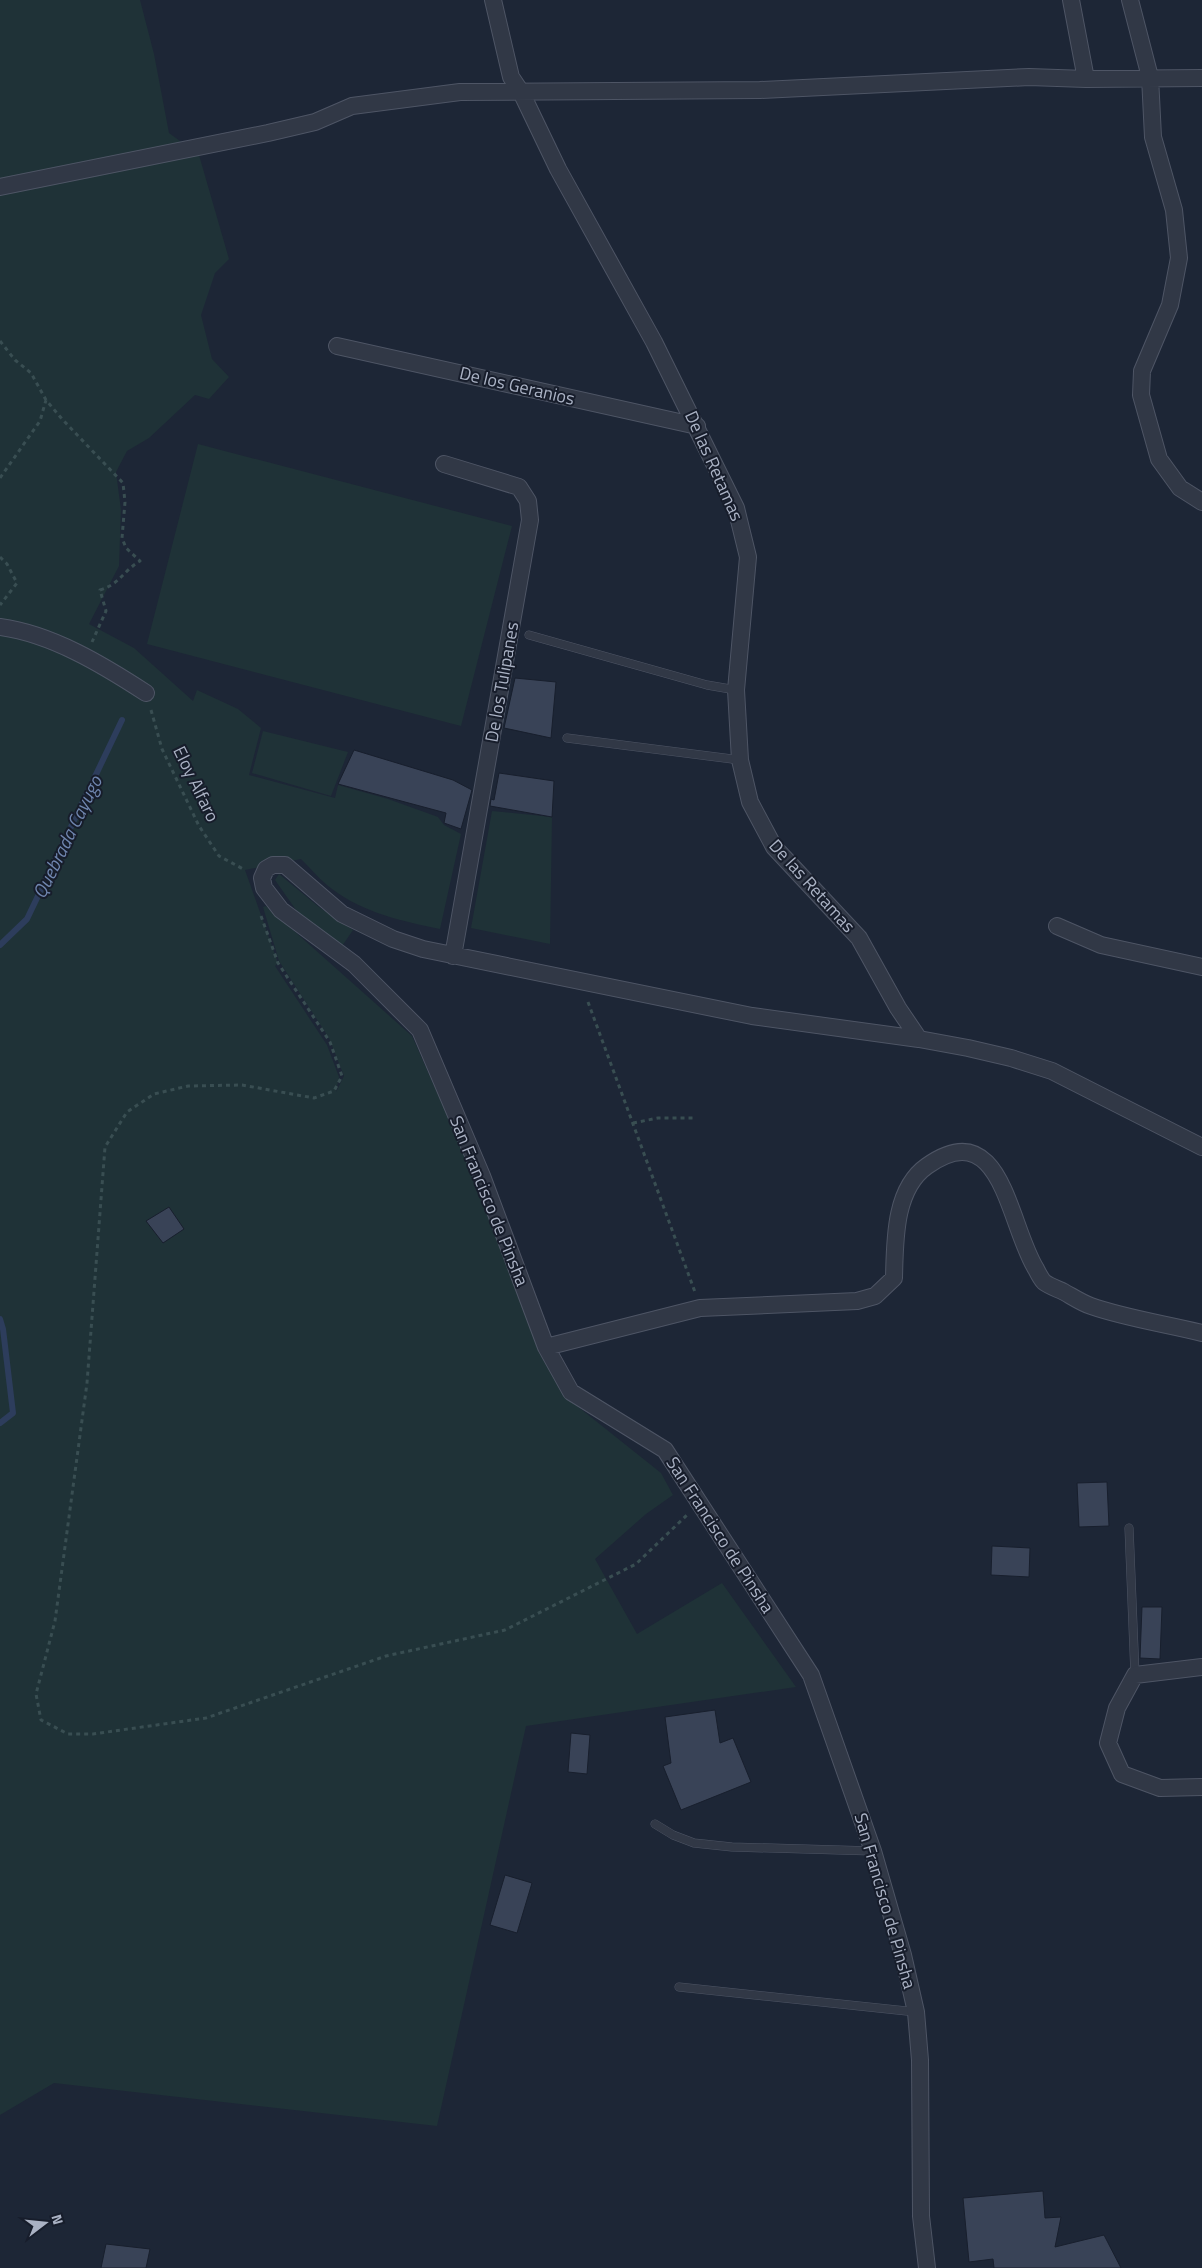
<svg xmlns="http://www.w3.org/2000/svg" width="1202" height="2268" font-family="'Titillium Web',sans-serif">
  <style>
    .green { fill: #1f3237 }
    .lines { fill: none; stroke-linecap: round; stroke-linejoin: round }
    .stream { stroke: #2d3d5c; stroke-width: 6 }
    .building { fill: #394357; stroke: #181f2d }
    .service-casing { stroke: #4e5565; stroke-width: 9 }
    .minor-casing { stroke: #4e5565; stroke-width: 18 }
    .path { stroke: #394e52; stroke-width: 3; stroke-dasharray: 4 4; stroke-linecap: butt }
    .service { stroke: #313846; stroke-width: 8 }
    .minor { stroke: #313846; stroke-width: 16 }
    .labels { text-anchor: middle; stroke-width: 4; stroke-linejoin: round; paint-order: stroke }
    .street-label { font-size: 18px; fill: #aab2c4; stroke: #171d2b }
    .water-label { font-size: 19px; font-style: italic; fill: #7086af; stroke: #171d2b }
  </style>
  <rect width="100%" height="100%" fill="#1d2636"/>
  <!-- green -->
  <path class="green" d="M0,0H140L154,54L169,133L199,155L229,259L215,273L201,315L212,359L229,377L209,399L195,395L149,438L127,451L116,472L121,510L119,566L89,624L134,648L193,701L197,690L238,709L261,728L249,775L335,798L338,785L388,799L438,817L444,825L461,834L440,929C402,921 364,913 332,889C321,881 311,869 301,859L245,870L278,963L275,966L327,1045L339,1077L336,1092L344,1076L329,1038L279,961L263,907L266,906L412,1036L456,1135L567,1398L661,1473L673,1495L646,1514L595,1559L637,1634L722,1583L796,1687L526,1726L437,2126L54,2083L0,2115Z
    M198,444L512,526L461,726L147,644Z
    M263,731L348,752L331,796L252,773Z
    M492,811L552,817L550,944L471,928Z
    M279,874L319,907L353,930L340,949L303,920L275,880Z"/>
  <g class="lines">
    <!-- stream -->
    <path class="stream" d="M0,945L27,919L122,720
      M0,1319L3,1329L13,1413L0,1423"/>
  </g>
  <!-- building -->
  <path class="building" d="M515,678L556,682L551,738L504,728Z
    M354,750L453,780L472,790L461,829L444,823L446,813L338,784Z
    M499,773L554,781L552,817L490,806L491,799L494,800Z
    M169,1207L184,1229L163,1243L146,1221Z
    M1107,1482L1109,1526L1079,1527L1077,1483Z
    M992,1546L1030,1548L1029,1577L991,1575Z
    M1142,1607H1162L1160,1659L1140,1658Z
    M715,1710L720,1743L733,1738L751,1782L681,1810L663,1766L671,1763L665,1717Z
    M571,1733L590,1735L587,1774L568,1772Z
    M505,1875L532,1883L517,1933L490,1925Z
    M1043,2191L1045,2218L1061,2217L1055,2247L1104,2235L1121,2268H994L993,2259L969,2262L963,2198Z
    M106,2244L150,2249L146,2268H101Z"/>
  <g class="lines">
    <defs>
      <path id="service" d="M529,635L707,685L736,690
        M567,738L740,760
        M1129,1528L1135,1675
        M655,1824L673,1835L694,1843L732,1847L873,1851
        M679,1987L916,2012"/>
      <path id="minor" d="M493,0L511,77L521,92L558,169L654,342L736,508L748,557L736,690L740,760L750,802L774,847L859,938L898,1008L919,1039
        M1071,0L1086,79
        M1130,0L1150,77L1153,137L1174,210L1179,258L1170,305L1142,371L1141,395L1159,459L1180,488L1202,502
        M0,187L268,133L315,122L352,106L460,92L760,90L1029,77L1086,79L1202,78
        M337,346L697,426
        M444,464L519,487L528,501L530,520L453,956
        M0,627C52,634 103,665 146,693
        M1057,926L1101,945L1202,967
        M546,1347L700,1308L857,1301L875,1296L894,1278C895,1241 894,1189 927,1166C1002,1113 1008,1224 1036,1269C1038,1273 1041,1279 1044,1282C1049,1286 1058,1289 1064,1292C1073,1297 1082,1303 1091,1306C1125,1318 1166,1324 1202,1333
        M1202,1667L1135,1675L1117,1708L1108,1743L1122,1774L1160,1788L1202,1787
        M927,2268L921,2216L920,2060L916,2012L903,1955L873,1851L811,1675L665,1450L571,1392L546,1347L482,1176L420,1030L354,964L281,910L264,888L262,878L266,869L273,865H285L342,914L393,939L423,949L752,1016L919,1039L968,1048L1011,1058L1052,1071L1202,1147"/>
    </defs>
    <!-- service casing -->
    <use href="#service" class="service-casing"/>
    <!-- minor casing -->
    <use href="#minor" class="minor-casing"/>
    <!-- path -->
    <path class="path" d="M0,341L15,360L31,373L46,400L62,419L123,483L125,502L122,538L126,548L140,561C123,571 120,584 100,590L106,611L92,642
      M0,478L40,421L46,400
      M0,557L7,564L17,583L0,605
      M151,710L162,749L199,826L219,856L245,870
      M261,916L278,963L330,1042L342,1076L334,1091L314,1098L242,1085L188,1086L154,1094L127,1112L105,1147L87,1383L55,1621L36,1694L41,1720L68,1734H93L206,1718L386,1656L505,1630L636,1564L687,1515
      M588,1002L695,1292
      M633,1123L658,1118H695"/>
    <!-- service -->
    <use href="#service" class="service"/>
    <!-- minor -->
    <use href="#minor" class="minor"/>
  </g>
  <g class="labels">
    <!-- street labels -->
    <g class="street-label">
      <text transform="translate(517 386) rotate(13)" y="6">De los Geranios</text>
      <text transform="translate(714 466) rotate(66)" y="6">De las Retamas</text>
      <text transform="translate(502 682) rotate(-80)" y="6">De los Tulipanes</text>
      <text transform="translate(196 784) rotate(64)" y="6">Eloy Alfaro</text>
      <text transform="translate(812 886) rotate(48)" y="6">De las Retamas</text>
      <text transform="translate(489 1201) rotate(68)" y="6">San Francisco de Pinsha</text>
      <text transform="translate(720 1535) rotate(57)" y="6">San Francisco de Pinsha</text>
      <text transform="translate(885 1901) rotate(74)" y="6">San Francisco de Pinsha</text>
    </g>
    <!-- water labels -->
    <g class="water-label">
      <text transform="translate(67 837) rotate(-64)" y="7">Quebrada Cayugo</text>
    </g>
  </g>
  <!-- north arrow -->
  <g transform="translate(45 2223) rotate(74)" stroke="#171d2b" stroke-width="4" paint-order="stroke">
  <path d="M0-4L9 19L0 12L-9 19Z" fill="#aab2c4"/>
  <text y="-8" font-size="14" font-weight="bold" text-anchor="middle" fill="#aab2c4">N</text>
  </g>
</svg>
